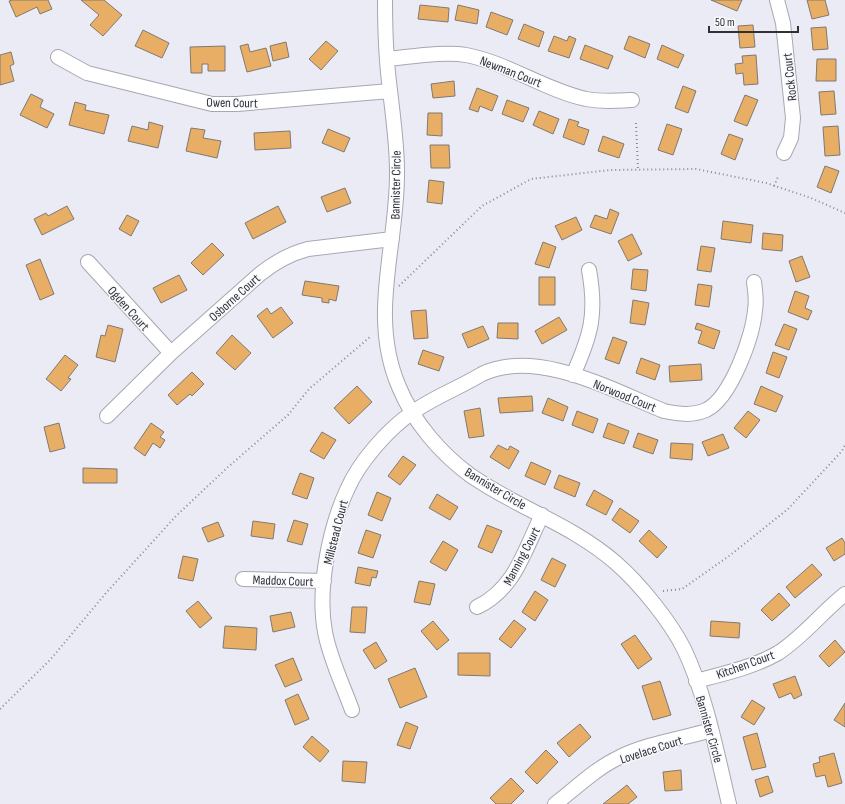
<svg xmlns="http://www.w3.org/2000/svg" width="845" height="804" font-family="'Sofia Sans Condensed',sans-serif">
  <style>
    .building { fill: #e9ae66; stroke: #7f7972 }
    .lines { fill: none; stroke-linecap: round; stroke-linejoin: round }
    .street-casing { stroke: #a7a7b0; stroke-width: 16 }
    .path { stroke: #898a90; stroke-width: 2; stroke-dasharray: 1 3; stroke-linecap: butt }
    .street { stroke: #fff; stroke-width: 14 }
    .labels { text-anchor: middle; stroke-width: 3; stroke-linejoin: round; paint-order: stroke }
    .street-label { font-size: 13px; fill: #313134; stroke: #f8f9fe }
  </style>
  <rect width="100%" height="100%" fill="#eaebf4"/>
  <!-- building -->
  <path class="building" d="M12,0H48L52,9L40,14L37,7L16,17L9,1Z
    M81,0H104L122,15L103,36L90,25L99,15Z
    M711,0H742L737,11Z
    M807,0H825L829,15L812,19Z
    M420,5L449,8L448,22L418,19Z
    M458,5L479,10L477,24L455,20Z
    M491,12L513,20L507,35L486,27Z
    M524,24L544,32L539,47L518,39Z
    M753,25L755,47L740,48L738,26Z
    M826,27L828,49L813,50L811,28Z
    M143,30L169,43L162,58L135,46Z
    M554,36L567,41L569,36L576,39L569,58L548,51Z
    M629,36L650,44L645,58L624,49Z
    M326,41L338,51L321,70L309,59Z
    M286,42L289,57L273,61L270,46Z
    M248,44L250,52L266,48L271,66L247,72L240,46Z
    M585,45L613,56L608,69L580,59Z
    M662,45L684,55L678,68L657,59Z
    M225,46V71H208V64H202V73H191L190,47Z
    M11,52L14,64L10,66L14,81L0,85V55Z
    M756,55L758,84L744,85L743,73L736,74L735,64L743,63L742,56Z
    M817,59H836V81H816Z
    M454,81L455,96L433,98L431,84Z
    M683,86L696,91L688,113L675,108Z
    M477,88L498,96L492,111L480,106L478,112L469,109Z
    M834,91L836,114L821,115L819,92Z
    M31,94L43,100L40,107L54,114L47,128L20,115Z
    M745,95L758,100L747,126L734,121Z
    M507,100L529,108L523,122L502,114Z
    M75,102L86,105L85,110L109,115L104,134L69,125Z
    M539,111L559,119L553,134L533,125Z
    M428,113H442V136L427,135Z
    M569,119L579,122L577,126L589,130L584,145L563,137Z
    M149,122L163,126L158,148L128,141L132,126L148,130Z
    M667,124L682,129L673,155L658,150Z
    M838,126L840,155L825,156L823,127Z
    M191,128L205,130L203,138L221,141L217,158L186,151Z
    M328,129L350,138L344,152L322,143Z
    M290,131L291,148L255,150L254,133Z
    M729,134L743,139L735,160L721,154Z
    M603,136L624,144L619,158L598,151Z
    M430,145H449L450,168H431Z
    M825,166L839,171L831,193L817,187Z
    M429,180L444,182L442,204L427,202Z
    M345,188L351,203L327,212L321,197Z
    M67,206L74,219L42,235L34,219L46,213L48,216Z
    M278,206L286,222L253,239L245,223Z
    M610,209L619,213L611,234L590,227L595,215L607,219Z
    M127,215L139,221L131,236L119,229Z
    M576,217L582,230L562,240L555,226Z
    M723,221L753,225L751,243L721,239Z
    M763,233L783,235L782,251L762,249Z
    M632,234L642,254L628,261L618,241Z
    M543,242L556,247L549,268L535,264Z
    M212,243L224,255L203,275L191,263Z
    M701,246L715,248L711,272L697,270Z
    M802,256L810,277L796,282L789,261Z
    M40,259L54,294L40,300L26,265Z
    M633,269L648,270L646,291L631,289Z
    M179,275L187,290L161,303L153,288Z
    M539,277H555V305H539Z
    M305,281L339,286L336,301L329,299V303L322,302V298L302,295Z
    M698,284L712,286L709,307L695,305Z
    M795,291L809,296L805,308L812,311L808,320L788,312Z
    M633,300L649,303L645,325L630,323Z
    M281,307L293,323L273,338L257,316L267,308L271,314Z
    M426,310L428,338L414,339L411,311Z
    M559,317L567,330L542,344L535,331Z
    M498,323H518V339L497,338Z
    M697,323L720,331L714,349L698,343L702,331L695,329Z
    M784,324L797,329L789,350L775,345Z
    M108,325L123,329L115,362L96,357L101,335L105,336Z
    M483,326L489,339L468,348L462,334Z
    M232,335L251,353L235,370L216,353Z
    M613,337L627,342L619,364L605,359Z
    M423,350L444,357L439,371L418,364Z
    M773,352L787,357L779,378L766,373Z
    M65,355L78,365L68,378L71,379L61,391L46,379Z
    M641,358L660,365L655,380L636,373Z
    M701,364L702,380L670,382L669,366Z
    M192,372L204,384L192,396L190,394L177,405L168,395Z
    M357,386L372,402L349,424L334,408Z
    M761,386L783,396L776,412L754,404Z
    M532,396L533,411L500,413L498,398Z
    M548,398L568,407L563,421L542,413Z
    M480,408L484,436L469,438L464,411Z
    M577,411L598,419L593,433L572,425Z
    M748,411L760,420L746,438L734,428Z
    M59,423L65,448L50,452L44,427Z
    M151,423L164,432L160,437L165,440L160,448L153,443L145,456L134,448Z
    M608,423L629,431L624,444L603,437Z
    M322,432L336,440L324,459L310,451Z
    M638,433L658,440L653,454L633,447Z
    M723,434L729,448L708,456L702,442Z
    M671,443L693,444L692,460L670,458Z
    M498,445L508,450L510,446L519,451L509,469L490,457Z
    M403,456L416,465L400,485L388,476Z
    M531,462L551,471L545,485L525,476Z
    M83,468L117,469V483H83Z
    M300,473L314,478L307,499L292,494Z
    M559,475L580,483L575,497L554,488Z
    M594,490L613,501L606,515L586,505Z
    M377,492L391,498L382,521L368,515Z
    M437,494L458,507L450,520L429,508Z
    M620,508L639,521L630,533L612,520Z
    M294,520L308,524L302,545L287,541Z
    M253,521L275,524L273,539L251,536Z
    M218,522L224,536L208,542L202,528Z
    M487,525L502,531L492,553L478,547Z
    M366,530L381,535L373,558L358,553Z
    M649,530L667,547L657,558L639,541Z
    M842,538L845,543V554L834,561L826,548Z
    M443,541L458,550L446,571L430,562Z
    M183,556L198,559L193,581L178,578Z
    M552,558L566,565L555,587L541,580Z
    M812,564L822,575L795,598L786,587Z
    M358,567L378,571L376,578L372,577L370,586L355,583Z
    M419,581L435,584L430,605L414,602Z
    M535,591L548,600L535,621L522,612Z
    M779,593L790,605L772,621L761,610Z
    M198,601L212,618L200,628L186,611Z
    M352,607H367L365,633L350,632Z
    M291,612L295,627L273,632L270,616Z
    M514,620L526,629L511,648L499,639Z
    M433,621L449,640L437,650L421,631Z
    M711,621L740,623L739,638L710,636Z
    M225,626L257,628L256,650L223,648Z
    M635,635L652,659L638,669L621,644Z
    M835,640L845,652L829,667L819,656Z
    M376,642L387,661L375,669L363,650Z
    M458,653H490V676L458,675Z
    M293,658L302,680L285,687L275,665Z
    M415,668L427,697L400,708L388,679Z
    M795,676L802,695L794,699L791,693L779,698L773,684Z
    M660,681L671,715L653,720L642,686Z
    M298,694L309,719L295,725L285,700Z
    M752,700L765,708L754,725L741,717Z
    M845,703V727L834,720Z
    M406,722L418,727L410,749L397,745Z
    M580,724L591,737L569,757L557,743Z
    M757,733L766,767L752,770L743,737Z
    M312,736L329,751L320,762L303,747Z
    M546,750L558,762L537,784L525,772Z
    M834,753L842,783L828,787L825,775L816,777L813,764L820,762L819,757Z
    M343,761L367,762L365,783L342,781Z
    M681,770L682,790L665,791L663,772Z
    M768,776L773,792L760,797L755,780Z
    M511,778L524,791L511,804H496L490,798Z
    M627,785L637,797L628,804H603Z"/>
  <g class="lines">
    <defs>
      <path id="street" d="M385,0C385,30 386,60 390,90C393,117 397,144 397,171C398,245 368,315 399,387C413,421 440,453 470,475C517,508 573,525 616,563C640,584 670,621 684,649C706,695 717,754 729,804
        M777,0L783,23L793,118L791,138L784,153
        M58,57L87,73L212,104H237L390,91
        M387,59C410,57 444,51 466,55C508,63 545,90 586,99C602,102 616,101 632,100
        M88,262L171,353
        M573,375C591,335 597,314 589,270
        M107,416L171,353L260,274C275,262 289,254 308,249L392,239
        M243,579L324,581
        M477,607C515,589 524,551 542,515
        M696,681C723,674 754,667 778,653C803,637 822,612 845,594
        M352,710C343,685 330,659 325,632C317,590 329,529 347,490C359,462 388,429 413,412C434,397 459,388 482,374C537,348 612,390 664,411C679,414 692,416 706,410C731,398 753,336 755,310C757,300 755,291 754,282
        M555,804C576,788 596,768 620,757C648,743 682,739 711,730"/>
    </defs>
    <!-- street casing -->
    <use href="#street" class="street-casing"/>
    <!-- path -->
    <path class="path" d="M636,123L638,170
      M774,186L778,177
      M399,286L482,206L531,179L610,170L696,169L766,183L811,198L845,213
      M663,591L682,589L729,556L788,509L842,451L845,445
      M0,709L50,660L106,593L176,516L228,467L288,415L309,389L370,337"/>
    <!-- street -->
    <use href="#street" class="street"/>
  </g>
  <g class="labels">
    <!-- street labels -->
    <g class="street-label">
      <text transform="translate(511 71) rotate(21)" y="5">Newman Court</text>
      <text transform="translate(789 77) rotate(-96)" y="5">Rock Court</text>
      <text transform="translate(232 102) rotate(1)" y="5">Owen Court</text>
      <text transform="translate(395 185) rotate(-89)" y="5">Bannister Circle</text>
      <text transform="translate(234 297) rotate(-42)" y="5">Osborne Court</text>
      <text transform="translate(129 308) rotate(48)" y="5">Ogden Court</text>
      <text transform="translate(625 395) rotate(22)" y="5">Norwood Court</text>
      <text transform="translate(496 488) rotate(31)" y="5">Bannister Circle</text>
      <text transform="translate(335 532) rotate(-76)" y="5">Millstead Court</text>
      <text transform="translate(521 556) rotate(-62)" y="5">Manning Court</text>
      <text transform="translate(283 580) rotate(2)" y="5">Maddox Court</text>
      <text transform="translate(745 664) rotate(-20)" y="5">Kitchen Court</text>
      <text transform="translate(710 729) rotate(74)" y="5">Bannister Circle</text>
      <text transform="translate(651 749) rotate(-18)" y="5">Lovelace Court</text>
    </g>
  </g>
  <!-- scale -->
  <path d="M709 26v6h89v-6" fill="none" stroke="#313134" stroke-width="2"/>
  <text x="715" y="26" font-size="12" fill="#313134" stroke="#f8f9fe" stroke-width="3" paint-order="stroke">50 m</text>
</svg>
